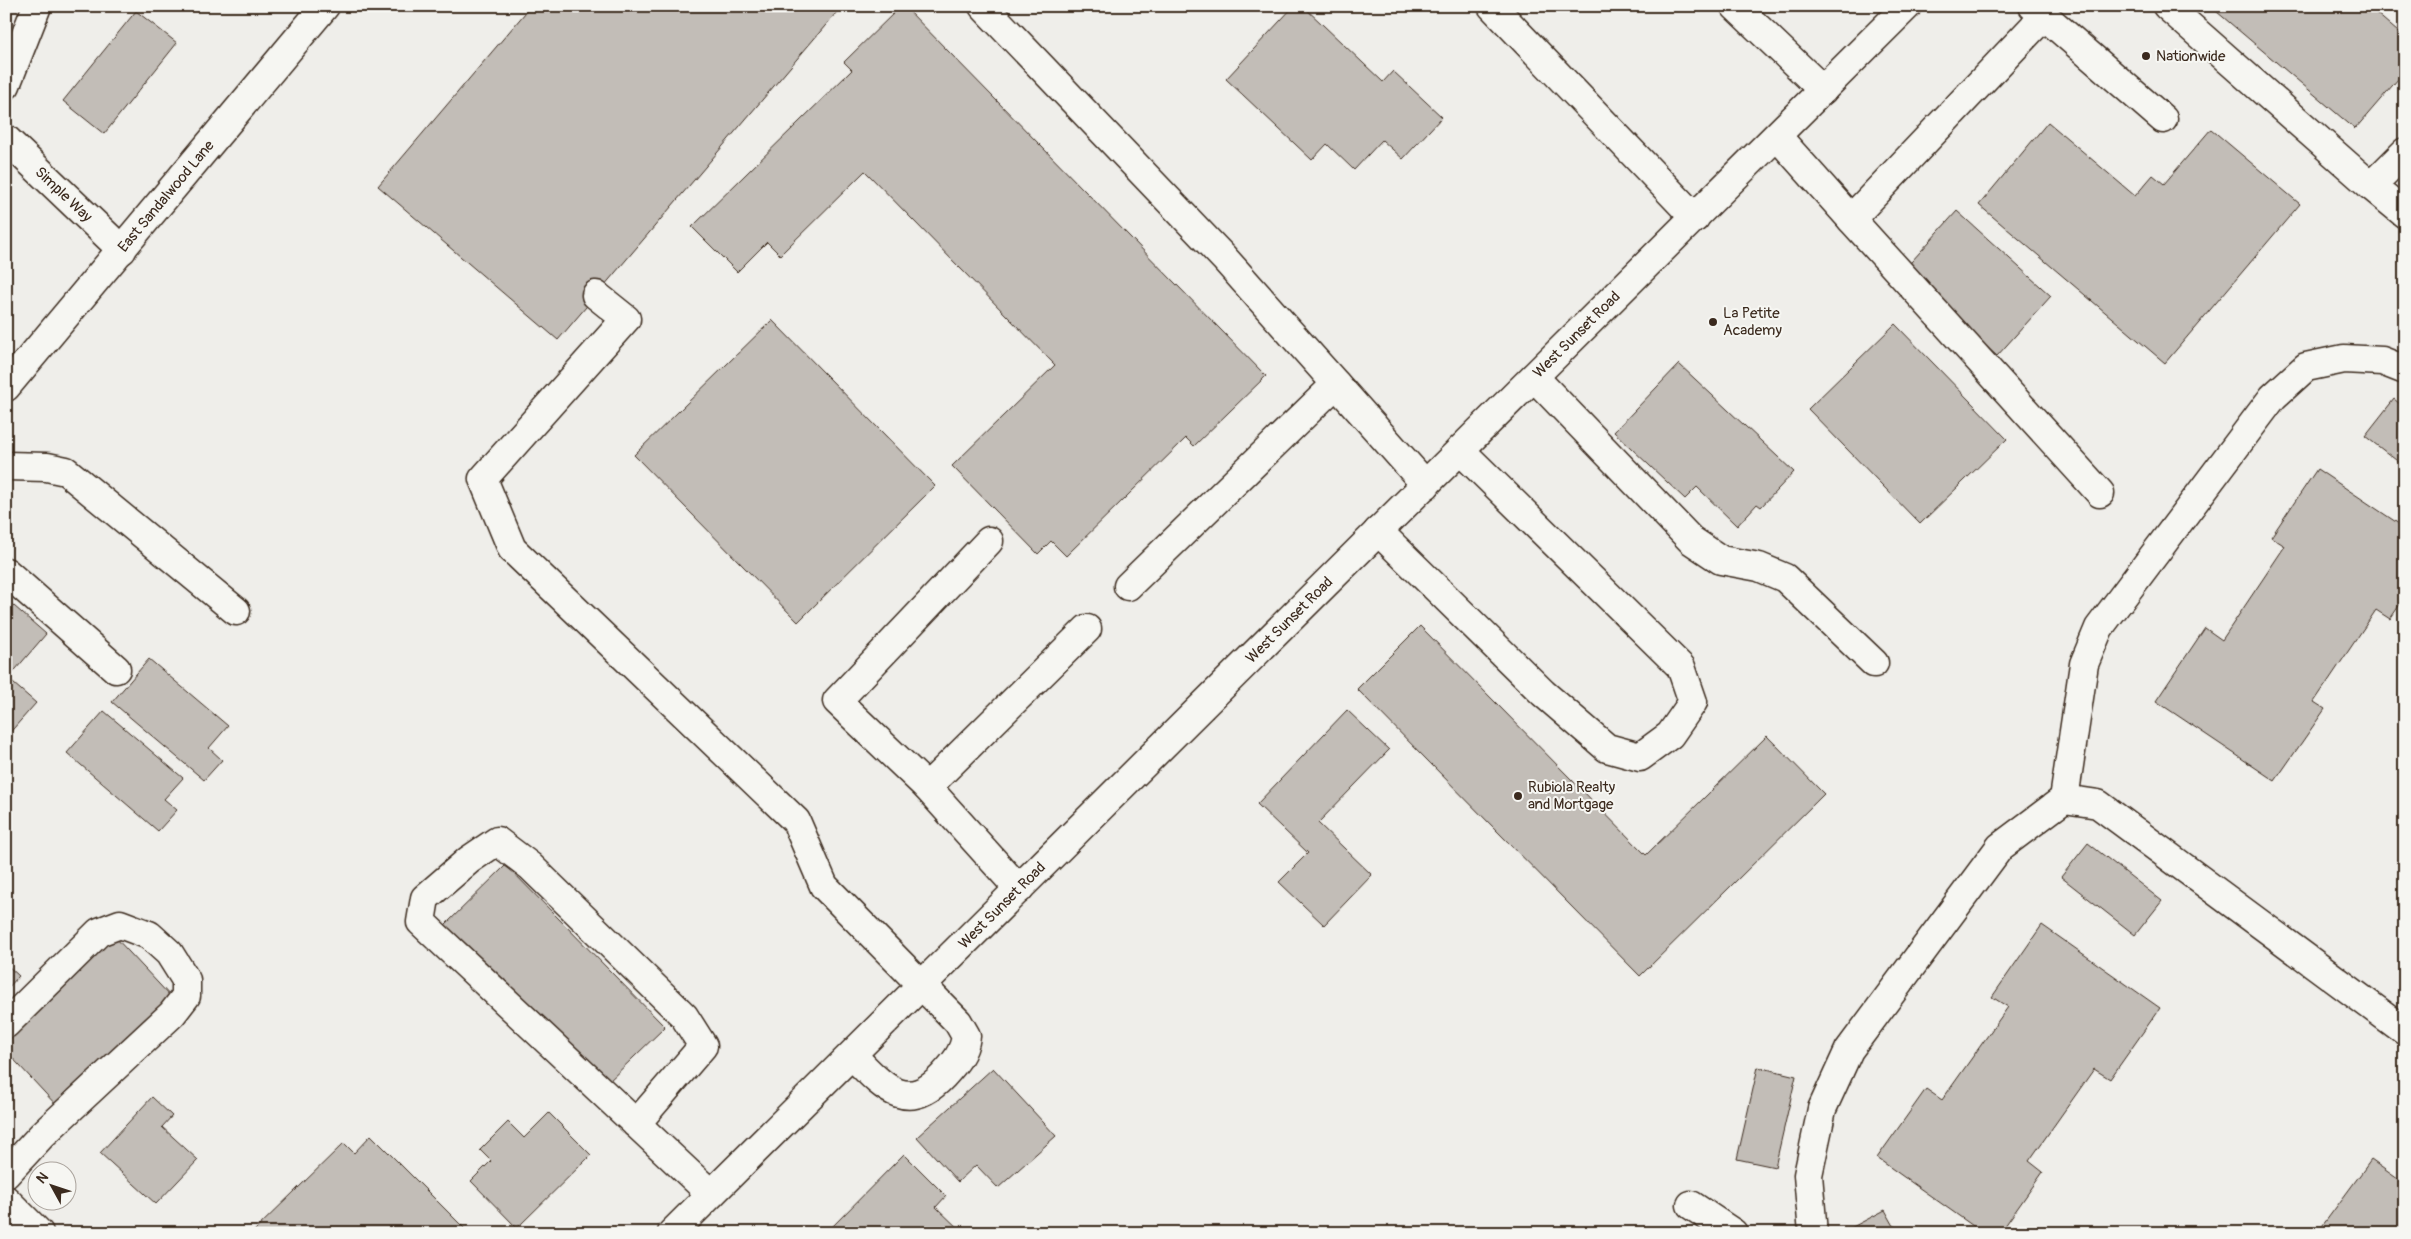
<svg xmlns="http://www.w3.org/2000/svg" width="2411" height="1239" font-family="Pangolin,sans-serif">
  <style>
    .building { fill: #c2bdb7; stroke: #3b2a1e }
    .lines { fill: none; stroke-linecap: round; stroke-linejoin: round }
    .minor-casing { stroke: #3b2a1e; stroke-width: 31 }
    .major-casing { stroke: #3b2a1e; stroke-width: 31 }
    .minor { stroke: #f6f6f2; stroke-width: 28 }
    .major { stroke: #f6f6f2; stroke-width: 28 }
    .poi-dot { fill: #3b2a1e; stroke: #f6f6f2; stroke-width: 2 }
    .labels { text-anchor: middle; stroke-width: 4; stroke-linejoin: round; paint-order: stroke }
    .poi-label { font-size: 15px; fill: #3b2a1e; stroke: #f6f6f2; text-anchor: start }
    .street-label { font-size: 15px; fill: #3b2a1e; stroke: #f6f6f2 }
  </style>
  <rect width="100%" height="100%" fill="#efeeea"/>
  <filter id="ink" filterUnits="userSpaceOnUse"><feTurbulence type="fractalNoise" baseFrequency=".02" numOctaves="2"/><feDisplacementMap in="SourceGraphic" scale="10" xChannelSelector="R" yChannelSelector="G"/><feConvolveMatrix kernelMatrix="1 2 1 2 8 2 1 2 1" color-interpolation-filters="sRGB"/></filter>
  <g filter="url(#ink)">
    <!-- building -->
    <path class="building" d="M531,6H842L558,340L378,186Z
      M901,6H904L1266,376L1194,446L1186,438L1066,556L1051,541L1038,554L952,466L1055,365L865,171L780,255L767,242L737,272L692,227L852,70L844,62Z
      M1294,6H1303L1383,82L1393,71L1442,117L1403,159L1382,140L1354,170L1327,144L1312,160L1226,79Z
      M2210,6H2368L2405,38V71L2355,129Z
      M136,11L177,43L104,134L63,101Z
      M2048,122L2135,196L2153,175L2164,184L2211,129L2300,204L2165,363L1979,205Z
      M1957,211L2051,296L1997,356L1903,271Z
      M772,320L935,486L798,622L634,455Z
      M1895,324L2007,439L1920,524L1808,409Z
      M1679,364L1794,472L1761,507L1757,504L1737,526L1697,487L1685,499L1614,432Z
      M2394,399L2405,408V467L2365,436Z
      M2317,469L2405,528V597L2390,619L2376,610L2314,702L2325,709L2275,781L2156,701L2205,628L2222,640L2285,546L2271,537Z
      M6,599L46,634L10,676L6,672Z
      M1420,626L1646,855L1767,736L1824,794L1640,976L1357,689Z
      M149,659L228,726L209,748L222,760L204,780L112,702Z
      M6,677L36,703L6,737Z
      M1347,710L1389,750L1318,823L1372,875L1324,925L1279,882L1308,853L1257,804Z
      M104,711L183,778L164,799L177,810L158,831L67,753Z
      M2088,843L2162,901L2135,935L2061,877Z
      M506,865L665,1027L603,1087L445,925Z
      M2042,925L2160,1008L2110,1079L2094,1069L2029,1161L2043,1172L2000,1233H1983L1877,1158L1926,1089L1942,1100L2008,1007L1992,997Z
      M114,936L173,999L57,1106L6,1051V1036Z
      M6,964L19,976L6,990Z
      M1758,1067L1796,1076L1775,1167L1737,1159Z
      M993,1068L1056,1136L998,1188L976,1165L958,1182L917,1137Z
      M152,1097L172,1116L162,1127L198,1160L156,1204L100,1153Z
      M549,1113L591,1155L517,1228L471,1181L491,1161L480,1150L508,1122L524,1138Z
      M371,1135L469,1233H252L344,1143L354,1153Z
      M904,1154L946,1196L936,1207L963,1233H834L830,1229Z
      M2371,1160L2405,1184V1233H2326L2320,1229Z
      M1885,1210L1898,1233H1848L1847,1230Z"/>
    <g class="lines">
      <defs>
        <g id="minor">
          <path d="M983,6L1224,258L1426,485"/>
          <path d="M1492,6L1695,218"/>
          <path d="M1735,6L1823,90"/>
          <path d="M2033,6L2163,119"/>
          <path d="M2167,6L2371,186"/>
          <path d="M6,85L37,6"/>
          <path d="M1777,136L1851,219L2044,16"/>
          <path id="s1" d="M6,139L122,250"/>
          <path d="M2405,152L2371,186L2405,214"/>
          <path d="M1851,219L2100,493"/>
          <path d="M596,295L626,319L483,479L512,549L796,821L824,886L958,1022L966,1036C964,1053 954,1064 943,1076C905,1116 881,1084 852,1055"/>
          <path d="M1534,377L1691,540L1721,560L1759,567L1785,578L1874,663"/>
          <path id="s2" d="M6,387L325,6"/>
          <path d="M6,466L47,467L66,471L236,611"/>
          <path d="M1378,531L1543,693L1607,748L1640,757L1670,735L1693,702L1681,667L1460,450"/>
          <path d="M989,541L837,701L927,787L1087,629"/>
          <path d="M6,572L116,669"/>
          <path d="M1128,586L1336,384"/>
          <path d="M927,787L1019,889"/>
          <path d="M2064,799L2084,664L2099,628L2273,397L2306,367L2344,359L2382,361L2405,370"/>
          <path d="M6,1024L99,932L120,924L149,935L169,953L186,980V996L172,1014L42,1135L6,1174"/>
          <path d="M636,1124L703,1046L684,1016L530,866L497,841L469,860L425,898L421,922L711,1194"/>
          <path d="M6,1200L39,1233"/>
          <path d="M1691,1205L1733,1233"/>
          <path d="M1813,1233L1808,1175L1822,1109L1849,1050L2000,847L2064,799L2098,804L2405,1031"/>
        </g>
        <g id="major">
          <path id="s3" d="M672,1233L1907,6"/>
        </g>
      </defs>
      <!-- minor casing -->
      <use href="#minor" class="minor-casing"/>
      <!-- major casing -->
      <use href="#major" class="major-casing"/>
      <!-- minor -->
      <use href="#minor" class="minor"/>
      <!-- major -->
      <use href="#major" class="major"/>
    </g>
  </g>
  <!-- markers -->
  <g class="poi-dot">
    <circle cx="2146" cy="56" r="5"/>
    <circle cx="1713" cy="322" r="5"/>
    <circle cx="1518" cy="796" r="5"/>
  </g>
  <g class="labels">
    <!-- poi labels -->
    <g class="poi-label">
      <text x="2156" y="61">Nationwide</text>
      <text x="1723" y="318">La Petite<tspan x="1723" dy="17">Academy</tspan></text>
      <text x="1528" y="792">Rubiola Realty<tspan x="1528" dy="17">and Mortgage</tspan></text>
    </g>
    <!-- street labels -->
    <g class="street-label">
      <text dy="5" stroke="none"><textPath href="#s1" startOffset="80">Simple Way</textPath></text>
      <text dy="5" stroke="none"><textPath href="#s2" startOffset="249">East Sandalwood Lane</textPath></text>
      <text dy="5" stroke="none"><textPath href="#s3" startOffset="1275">West Sunset Road</textPath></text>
      <text dy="5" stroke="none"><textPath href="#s3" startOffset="870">West Sunset Road</textPath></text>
      <text dy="5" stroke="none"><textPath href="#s3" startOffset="465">West Sunset Road</textPath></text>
    </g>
  </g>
  <!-- margin -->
  <rect width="2411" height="1239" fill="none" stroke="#f6f6f2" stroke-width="25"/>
  <rect x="12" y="12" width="2386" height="1214" fill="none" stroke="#3b2a1e" stroke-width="2" filter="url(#ink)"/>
  <!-- north arrow -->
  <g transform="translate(52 1186) rotate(310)"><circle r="24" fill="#f6f6f2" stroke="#aba49d"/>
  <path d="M0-4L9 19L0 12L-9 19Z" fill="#3b2a1e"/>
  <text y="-8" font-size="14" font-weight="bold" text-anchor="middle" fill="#3b2a1e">N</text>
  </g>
</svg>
